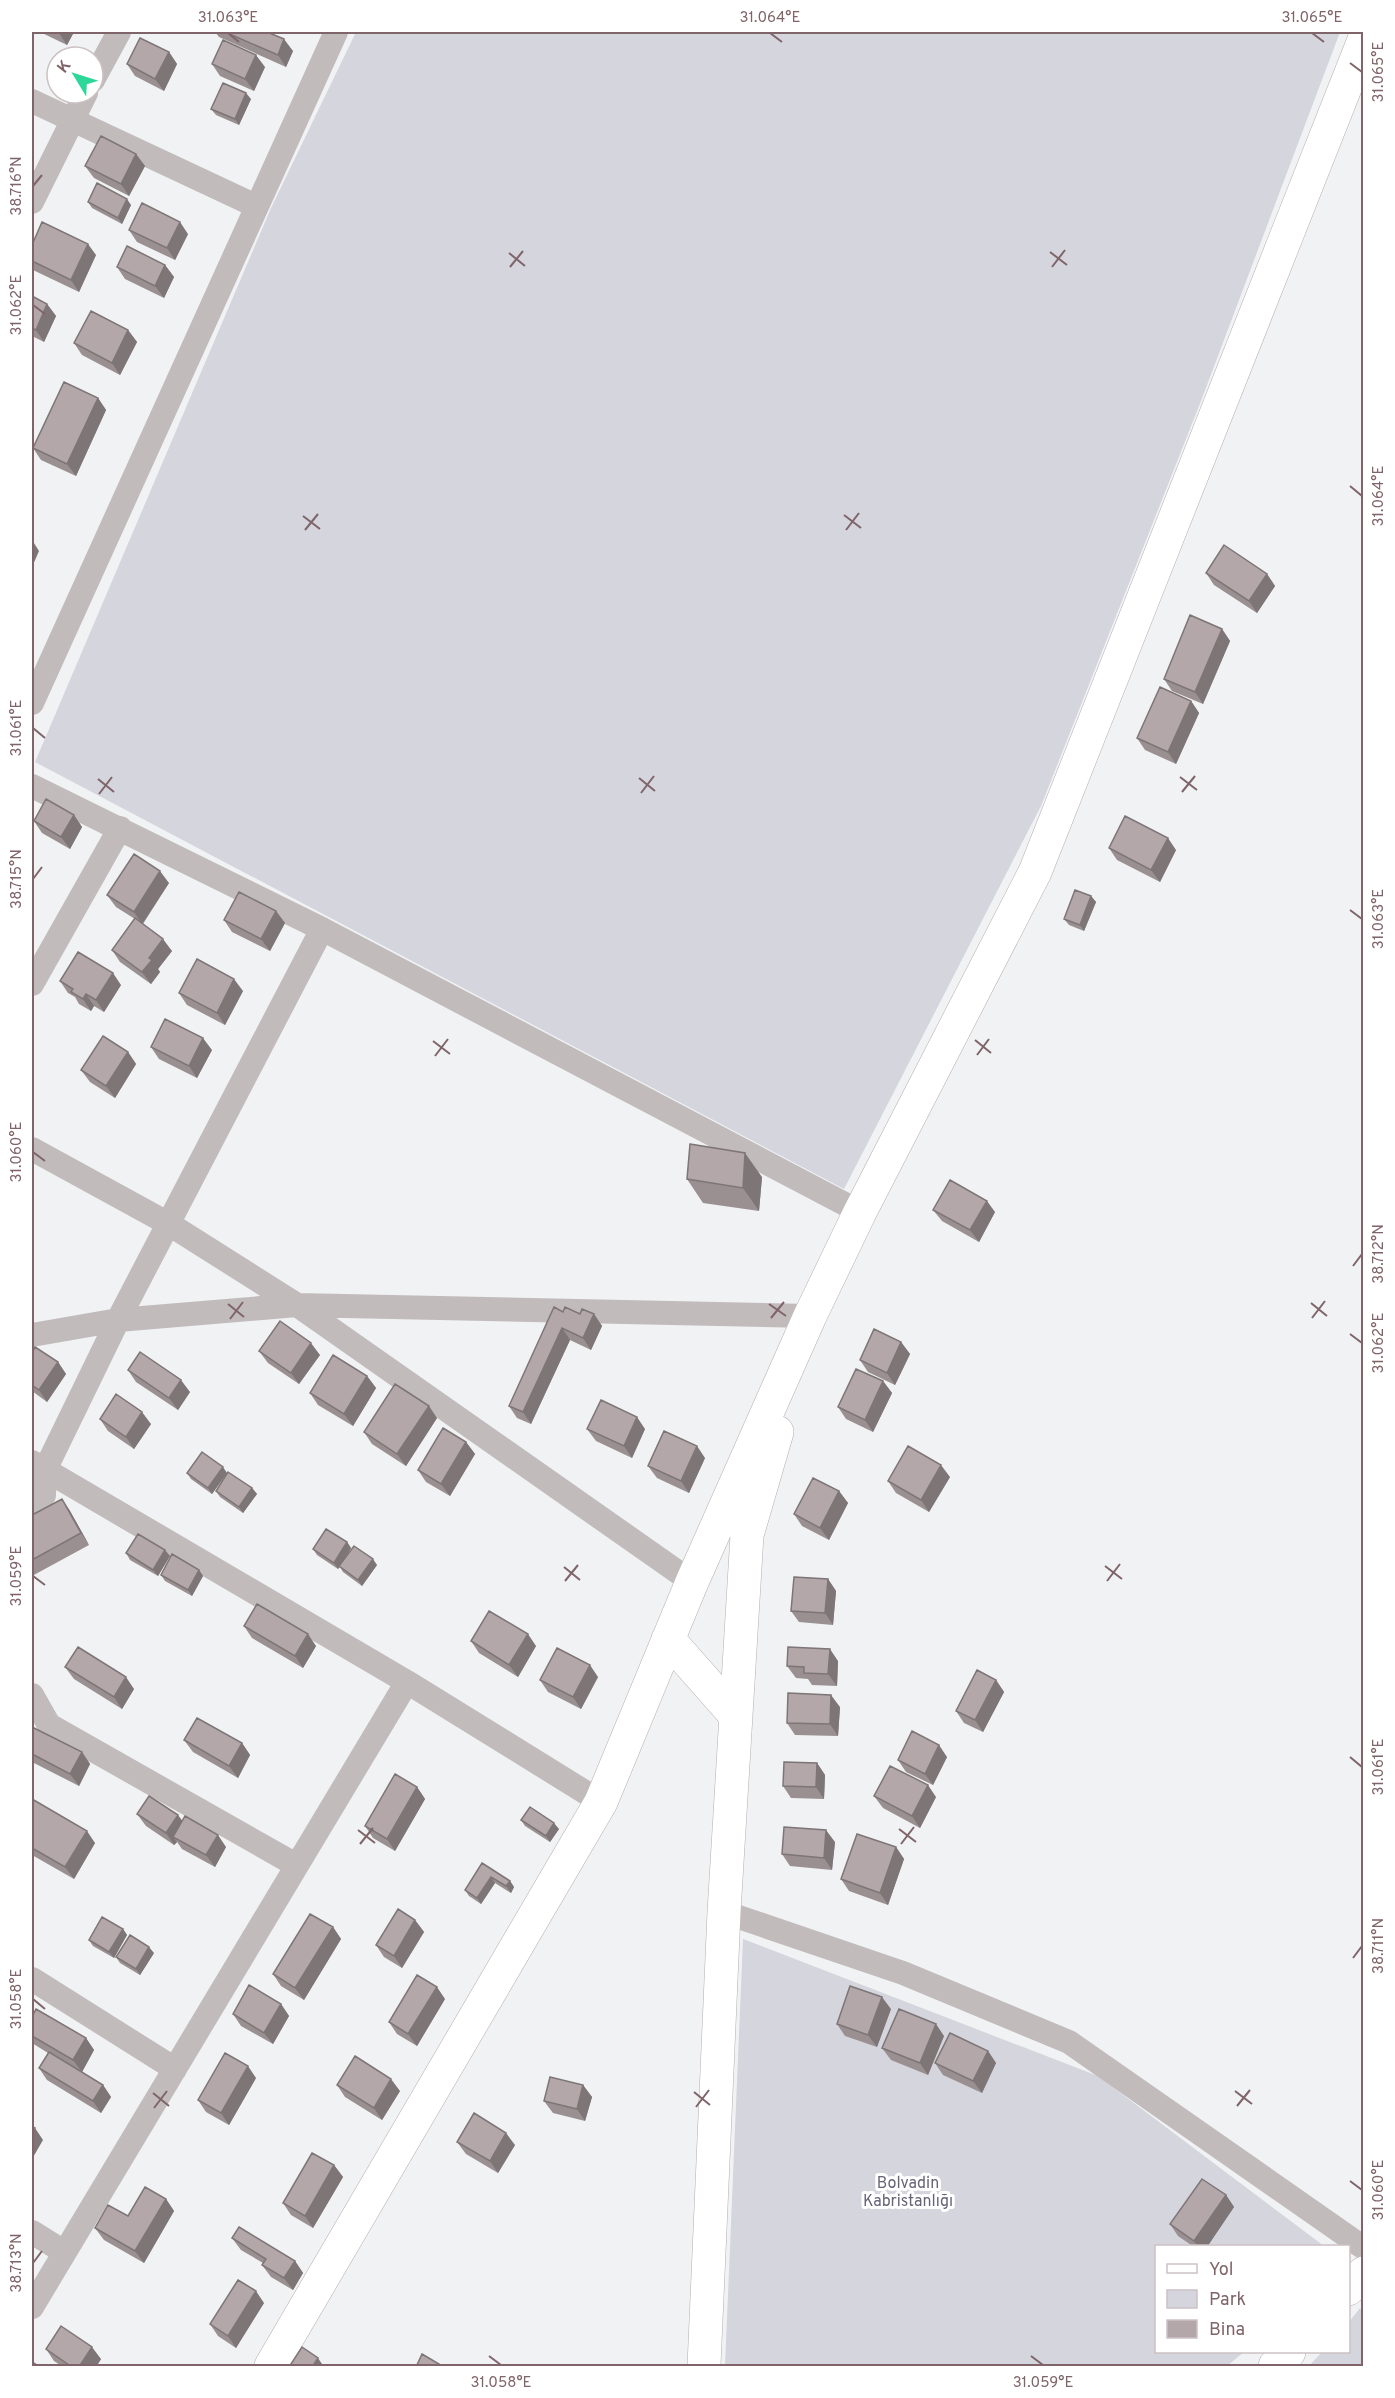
<svg xmlns="http://www.w3.org/2000/svg" width="1395" height="2398" font-family="Overpass,sans-serif">
  <style>
    .green { fill: #d4d5dd }
    .lines { fill: none; stroke-linecap: round; stroke-linejoin: round }
    .secondary-casing { stroke: #b7adaf; stroke-width: 34 }
    .street { stroke: #c2bbbc; stroke-width: 24 }
    .secondary { stroke: #fff; stroke-width: 33 }
    .wall { fill: #9a9091 }
    .shaded-wall { fill: #7d7576 }
    .building { fill: #b3a7a9; stroke: #7d7576; stroke-width: 1.5 }
    .ticks { fill: none; stroke: #7f6569; stroke-width: 2 }
    .labels { text-anchor: middle; stroke-width: 6; stroke-linejoin: round; paint-order: stroke }
    .park-label { font-size: 16px; fill: #676377; stroke: #fff }
    .neatline { fill: none; stroke: #7f6569; stroke-width: 2 }
    .ticks-label { font-size: 15px; text-anchor: middle; fill: #7f6569 }
  </style>
  <rect width="100%" height="100%" fill="#f0f2f4"/>
  <!-- green -->
  <path class="green" d="M356,32H1340L1201,401L1041,806L844,1189L35,762L271,208Z
    M743,1939L1098,2076L1324,2246H1156V2352H1244L1227,2366H725Z
    M1360,2308L1363,2313V2366H1309L1322,2352H1348L1349,2322Z"/>
  <g class="lines">
    <defs>
      <path id="secondary" d="M668,1639L736,1716
        M1348,2289L1364,2273
        M271,2366L601,1802L692,1582L810,1316L860,1212L1035,872L1364,40
        M704,2366L724,1912L747,1535L777,1432
        M1275,2366L1289,2352"/>
    </defs>
    <!-- secondary casing -->
    <use href="#secondary" class="secondary-casing"/>
    <!-- street -->
    <path class="street" d="M93,80L119,32
      M32,101L256,206
      M32,202L86,93
      M32,703L336,32
      M32,786L322,929L860,1212
      M32,984L120,828
      M32,1149L169,1224L297,1305L692,1582
      M32,1335L118,1320L297,1305L810,1316
      M32,1462L407,1682L601,1802
      M32,1502L44,1495L45,1470L118,1320L322,929
      M32,1695L49,1725L296,1865
      M724,1912L903,1973L1069,2042L1364,2248
      M32,1979L175,2069
      M32,2232L64,2252
      M32,2307L407,1682"/>
    <!-- secondary -->
    <use href="#secondary" class="secondary"/>
  </g>
  <!-- wall -->
  <path class="wall" d="M40,32H74L67,45Z
    M215,32H267L293,51L286,67L219,37Z
    M169,52L177,64L164,91L135,76L127,64Z
    M212,64L265,67L254,91L220,76Z
    M251,99L239,125L216,115L211,109Z
    M136,154L145,166L129,196L94,178L85,166Z
    M88,202L131,205L122,224L92,208Z
    M129,230L188,234L175,260L137,242Z
    M32,245L96,255L79,292L33,270L32,268Z
    M165,265L174,277L164,298L125,279L117,267Z
    M32,296L47,304L56,316L44,342L32,336Z
    M128,330L137,342L120,375L82,355L74,343Z
    M98,398L106,410L76,476L41,460L33,448Z
    M1206,573L1267,574L1275,586L1257,613L1214,585Z
    M1222,629L1230,641L1203,704L1172,691L1164,679Z
    M1191,701L1199,713L1176,764L1145,750L1137,738Z
    M74,815L82,827L70,849L42,833L34,821Z
    M1109,848L1176,850L1160,882L1117,860Z
    M169,883L143,924L172,951L158,969L160,972L151,984L120,962L112,950L135,919L116,907L107,895Z
    M1091,896L1096,902L1084,931L1069,925L1064,919Z
    M276,911L285,923L270,951L232,932L224,920Z
    M60,981L121,985L104,1012L94,1006L91,1011L79,1004L75,997L68,993Z
    M243,991L225,1025L187,1005L179,993Z
    M151,1047L212,1050L197,1078L159,1059Z
    M128,1052L136,1064L115,1098L90,1082L81,1070Z
    M762,1177L759,1211L703,1203L687,1179Z
    M933,1210L995,1212L979,1242L942,1221Z
    M563,1312L594,1314L602,1326L591,1350L570,1340L531,1424L517,1418L509,1406Z
    M901,1342L910,1354L895,1385L868,1372L860,1360Z
    M259,1351L320,1355L299,1384L268,1363Z
    M32,1353L58,1362L66,1374L47,1402L32,1391Z
    M128,1370L190,1392L178,1410L136,1382Z
    M367,1376L376,1388L353,1426L318,1405L310,1393Z
    M883,1381L892,1393L873,1432L846,1419L838,1407Z
    M437,1418L406,1466L372,1444L364,1432Z
    M100,1419L151,1424L134,1449L108,1431Z
    M587,1429H645L632,1458L596,1441Z
    M466,1442L475,1454L450,1496L426,1482L418,1470Z
    M705,1458L689,1493L657,1478L648,1466Z
    M187,1473H227L212,1494L191,1479Z
    M950,1477L929,1512L896,1493L888,1481Z
    M252,1488L257,1494L243,1513L220,1497L216,1491Z
    M839,1491L848,1503L829,1540L802,1526L794,1514Z
    M62,1499L70,1511L89,1545L32,1576V1515Z
    M347,1542L351,1548L346,1557L377,1565L362,1586L343,1572L340,1567L338,1569L317,1555L313,1549Z
    M126,1553L170,1556L158,1576L130,1560Z
    M199,1570L203,1576L192,1596L165,1581L161,1575Z
    M828,1579L836,1591L833,1625L799,1622L791,1611Z
    M244,1626L316,1646L303,1668L252,1638Z
    M471,1641L536,1646L518,1677L479,1653Z
    M838,1661L837,1686L812,1685L808,1679L796,1678L787,1666Z
    M65,1667L134,1689L122,1709L74,1679Z
    M598,1677L581,1709L548,1692L540,1680Z
    M996,1680L1004,1692L983,1732L964,1723L956,1711Z
    M840,1707L838,1736L795,1735L787,1723Z
    M32,1727L82,1752L90,1764L79,1786L32,1762Z
    M184,1740L242,1743L250,1755L238,1778L193,1752Z
    M947,1757L933,1785L906,1772L898,1760Z
    M817,1763L825,1775L824,1799L791,1798L783,1786Z
    M417,1787L425,1799L395,1851L373,1838L365,1826Z
    M874,1796L936,1797L920,1828L883,1808Z
    M32,1799L95,1843L74,1879L32,1855Z
    M137,1814L182,1821L226,1847L215,1867L182,1849L177,1842L174,1845L146,1826Z
    M521,1820L559,1829L550,1842L525,1826Z
    M835,1842L832,1870L790,1866L782,1854Z
    M896,1847L904,1859L888,1905L849,1891L841,1879Z
    M482,1863L510,1881L514,1887L511,1893L495,1883L481,1904L469,1896L465,1890Z
    M415,1920L424,1932L402,1968L384,1957L376,1945Z
    M333,1927L341,1939L304,2000L281,1986L273,1974Z
    M123,1929L127,1935L114,1958L93,1946L89,1940Z
    M154,1953L140,1975L120,1963L116,1957Z
    M445,1999L417,2046L397,2034L389,2022Z
    M281,2004L289,2016L273,2044L241,2026L233,2014Z
    M891,2009L877,2047L845,2036L837,2024Z
    M32,2017L86,2038L94,2050L82,2072L103,2085L111,2097L101,2113L47,2080L39,2068L48,2053L32,2043Z
    M944,2036L928,2075L891,2060L882,2048Z
    M988,2051L996,2063L982,2093L943,2075L935,2063Z
    M256,2078L229,2125L206,2112L198,2100Z
    M337,2085L400,2091L382,2120L345,2097Z
    M583,2085L592,2097L585,2121L553,2113L544,2101Z
    M457,2142L515,2145L498,2173L466,2154Z
    M334,2165L343,2177L313,2228L291,2215L283,2203Z
    M1226,2195L1234,2207L1207,2247H1194L1178,2236L1170,2224Z
    M166,2199L174,2211L144,2263L104,2240L95,2228L128,2216Z
    M232,2238L295,2261L303,2273L293,2290L271,2277L262,2265L263,2263L241,2250Z
    M264,2303L236,2348L218,2336L210,2324Z
    M46,2349L101,2359L96,2367H63L54,2361Z"/>
  <!-- shaded-wall -->
  <path class="shaded-wall" d="M60,32H74L67,45L59,33Z
    M284,39L293,51L286,67L278,55Z
    M169,52L177,64L164,91L155,79Z
    M256,55L265,67L254,91L245,79Z
    M246,93L251,99L239,125L235,119Z
    M136,154L145,166L129,196L121,184Z
    M127,199L131,205L122,224L118,218Z
    M180,222L188,234L175,260L167,248Z
    M88,244L96,255L79,292L71,280Z
    M165,265L174,277L164,298L155,286Z
    M47,304L56,316L44,342L36,330Z
    M128,330L137,342L120,375L112,363Z
    M98,398L106,410L76,476L67,464Z
    M32,540L39,551L32,567Z
    M1267,574L1275,586L1257,613L1249,601Z
    M1222,629L1230,641L1203,704L1195,692Z
    M1191,701L1199,713L1176,764L1168,752Z
    M74,815L82,827L70,849L61,837Z
    M1168,838L1176,850L1160,882L1151,870Z
    M160,871L169,883L142,924L134,912Z
    M1091,896L1096,902L1084,931L1080,925Z
    M276,911L285,923L270,951L261,939Z
    M163,939L172,951L158,969L160,972L151,984L142,972L149,958Z
    M113,973L121,985L104,1012L96,1000Z
    M234,979L243,991L225,1025L217,1013Z
    M86,994L94,1006L91,1011L83,999Z
    M203,1038L212,1050L197,1078L189,1066Z
    M128,1052L136,1064L115,1098L106,1086Z
    M745,1153L762,1177L759,1211L743,1188Z
    M987,1201L995,1212L979,1242L970,1230Z
    M594,1314L602,1326L591,1350L583,1338Z
    M562,1328L570,1340L531,1424L523,1412Z
    M901,1342L910,1354L895,1385L887,1373Z
    M311,1343L320,1355L299,1384L291,1373Z
    M58,1362L66,1374L47,1402L39,1390Z
    M367,1376L376,1388L353,1426L344,1414Z
    M181,1380L190,1392L178,1410L169,1398Z
    M883,1381L892,1393L873,1432L865,1420Z
    M429,1406L437,1418L406,1466L397,1454Z
    M142,1412L151,1424L134,1449L126,1437Z
    M637,1417L645,1429L632,1458L624,1446Z
    M466,1442L475,1454L450,1496L441,1484Z
    M697,1446L705,1458L689,1493L681,1481Z
    M941,1465L950,1477L929,1512L921,1500Z
    M223,1467L227,1473L212,1494L208,1488Z
    M252,1488L257,1494L243,1513L239,1507Z
    M839,1491L848,1503L829,1540L820,1528Z
    M62,1499L70,1511L89,1545L81,1533Z
    M347,1542L351,1548L338,1569L334,1563Z
    M165,1550L170,1556L158,1576L153,1570Z
    M373,1559L377,1565L362,1586L358,1580Z
    M199,1570L203,1576L192,1596L188,1590Z
    M828,1579L836,1591L833,1625L825,1613Z
    M308,1634L316,1646L303,1668L295,1656Z
    M528,1634L536,1646L518,1677L509,1665Z
    M830,1649L838,1661L837,1686L828,1674Z
    M590,1665L598,1677L581,1709L573,1697Z
    M126,1677L134,1689L122,1709L114,1697Z
    M996,1680L1004,1692L983,1732L975,1720Z
    M831,1695L840,1707L838,1736L830,1724Z
    M242,1743L250,1755L238,1778L229,1766Z
    M939,1745L947,1757L933,1785L925,1774Z
    M82,1752L90,1764L79,1786L70,1774Z
    M817,1763L825,1775L824,1799L816,1787Z
    M928,1785L936,1797L920,1828L912,1816Z
    M417,1787L425,1799L395,1851L387,1839Z
    M178,1815L187,1827L173,1837L177,1842L174,1845L166,1833Z
    M554,1823L559,1829L550,1842L546,1836Z
    M826,1830L835,1842L832,1870L824,1858Z
    M87,1831L95,1843L74,1879L65,1867Z
    M218,1835L226,1847L215,1867L206,1855Z
    M896,1847L904,1859L888,1905L880,1893Z
    M491,1877L495,1883L481,1904L477,1898Z
    M510,1881L514,1887L511,1893L506,1886Z
    M415,1920L424,1932L402,1968L394,1956Z
    M333,1927L341,1939L304,2000L295,1988Z
    M123,1929L127,1935L114,1958L109,1952Z
    M149,1947L154,1953L140,1975L136,1969Z
    M437,1987L445,1999L417,2046L408,2034Z
    M882,1997L891,2009L877,2047L868,2035Z
    M281,2004L289,2016L273,2044L264,2033Z
    M936,2024L944,2036L928,2075L920,2063Z
    M86,2038L94,2050L82,2072L73,2060Z
    M988,2051L996,2063L982,2093L973,2081Z
    M248,2066L256,2078L229,2125L221,2113Z
    M391,2079L400,2091L382,2120L374,2108Z
    M103,2085L111,2097L101,2113L93,2101Z
    M583,2085L592,2097L585,2121L577,2109Z
    M35,2128L43,2140L32,2159V2133Z
    M506,2133L515,2145L498,2173L490,2161Z
    M334,2165L343,2177L313,2228L305,2216Z
    M1226,2195L1234,2207L1207,2247H1198L1194,2241Z
    M166,2199L174,2211L144,2263L135,2251Z
    M295,2261L303,2273L293,2290L284,2278Z
    M256,2291L264,2303L236,2348L228,2336Z
    M92,2347L101,2359L96,2367H79Z
    M318,2358L322,2364L320,2367H312Z"/>
  <!-- building -->
  <path class="building" d="M225,32H267L284,39L278,55Z
    M140,38L169,52L155,79L127,64Z
    M223,40L256,55L245,79L212,64Z
    M223,83L246,93L235,119L211,109Z
    M101,136L136,154L121,184L85,166Z
    M97,183L127,199L118,218L88,202Z
    M142,203L180,222L167,248L129,230Z
    M42,222L88,244L71,280L32,261V245Z
    M127,246L165,265L155,286L117,267Z
    M32,296L47,304L36,330L32,328Z
    M91,311L128,330L112,363L74,343Z
    M64,382L98,398L67,464L33,448Z
    M1224,545L1267,574L1249,601L1206,573Z
    M1190,615L1222,629L1195,692L1164,679Z
    M1160,687L1191,701L1168,752L1137,738Z
    M46,799L74,815L61,837L34,821Z
    M1125,816L1168,838L1151,870L1109,848Z
    M134,854L160,871L134,912L107,895Z
    M1075,890L1091,896L1080,925L1064,919Z
    M239,892L276,911L261,939L224,920Z
    M135,918L163,939L149,958L152,960L142,972L112,950Z
    M78,952L113,973L96,1000L86,994L83,999L71,992L73,989L60,981Z
    M197,959L234,979L217,1013L179,993Z
    M165,1019L203,1038L189,1066L151,1047Z
    M103,1036L128,1052L106,1086L81,1070Z
    M690,1144L745,1153L743,1188L687,1179Z
    M950,1180L987,1201L970,1230L933,1210Z
    M554,1307L563,1312L565,1307L580,1314L582,1309L594,1314L583,1338L562,1328L523,1412L509,1406Z
    M280,1321L311,1343L291,1373L259,1351Z
    M874,1329L901,1342L887,1373L860,1360Z
    M35,1347L58,1362L39,1390L32,1385V1353Z
    M140,1352L181,1380L169,1398L128,1370Z
    M333,1355L367,1376L344,1414L310,1393Z
    M856,1369L883,1381L865,1420L838,1407Z
    M395,1384L429,1406L397,1454L364,1432Z
    M116,1394L142,1412L126,1437L100,1419Z
    M601,1400L637,1417L624,1446L587,1429Z
    M443,1428L466,1442L441,1484L418,1470Z
    M664,1431L697,1446L681,1481L648,1466Z
    M908,1446L941,1465L921,1500L888,1481Z
    M202,1452L223,1467L208,1488L187,1473Z
    M228,1472L252,1488L239,1507L216,1491Z
    M813,1478L839,1491L820,1528L794,1514Z
    M62,1499L81,1533L32,1560V1515Z
    M326,1529L347,1542L334,1563L313,1549Z
    M138,1534L165,1550L153,1570L126,1553Z
    M354,1546L373,1559L358,1580L339,1566Z
    M172,1554L199,1570L188,1590L161,1575Z
    M794,1577L828,1579L825,1613L791,1611Z
    M257,1604L308,1634L295,1656L244,1626Z
    M489,1611L528,1634L509,1665L471,1641Z
    M78,1647L126,1677L114,1697L65,1667Z
    M788,1647L830,1649L828,1674L804,1673V1667L787,1666Z
    M557,1648L590,1665L573,1697L540,1680Z
    M977,1670L996,1680L975,1720L956,1711Z
    M788,1693L831,1695L830,1724L787,1723Z
    M197,1718L242,1743L229,1766L184,1740Z
    M32,1727L82,1752L70,1774L32,1754Z
    M912,1731L939,1745L925,1774L898,1760Z
    M784,1762L817,1763L816,1787L783,1786Z
    M890,1766L928,1785L912,1816L874,1796Z
    M395,1774L417,1787L387,1839L365,1826Z
    M149,1796L178,1815L166,1833L137,1814Z
    M32,1799L87,1831L65,1867L32,1848Z
    M530,1807L554,1823L546,1836L521,1820Z
    M185,1816L218,1835L206,1855L173,1837Z
    M784,1827L826,1830L824,1858L782,1854Z
    M857,1834L896,1847L880,1893L841,1879Z
    M482,1863L510,1881L506,1886L491,1877L477,1898L465,1890Z
    M398,1909L415,1920L394,1956L376,1945Z
    M310,1914L333,1927L295,1988L273,1974Z
    M102,1917L123,1929L109,1952L89,1940Z
    M130,1935L149,1947L136,1969L116,1957Z
    M417,1975L437,1987L408,2034L389,2022Z
    M249,1985L281,2004L264,2033L233,2014Z
    M850,1986L882,1997L868,2035L837,2024Z
    M36,2009L86,2038L73,2060L32,2036V2017Z
    M899,2009L936,2024L920,2063L882,2048Z
    M950,2033L988,2051L973,2081L935,2063Z
    M49,2052L103,2085L93,2101L39,2068Z
    M225,2053L248,2066L221,2113L198,2100Z
    M355,2056L391,2079L374,2108L337,2085Z
    M550,2077L583,2085L577,2109L544,2101Z
    M474,2113L506,2133L490,2161L457,2142Z
    M32,2126L35,2128L32,2133Z
    M312,2153L334,2165L305,2216L283,2203Z
    M1202,2179L1226,2195L1194,2241L1170,2224Z
    M145,2187L166,2199L135,2251L95,2228L108,2205L128,2216Z
    M239,2227L295,2261L284,2278L262,2265L266,2259L232,2238Z
    M238,2280L256,2291L228,2336L210,2324Z
    M61,2326L92,2347L79,2367H72L46,2349Z
    M302,2347L318,2358L312,2367H289Z
    M422,2354L444,2367H416Z
    M32,2362L40,2367H32Z"/>
  <!-- ticks -->
  <path class="ticks" d="M228,33L239,42M770,33L782,42M1312,33L1324,42M1350,63L1362,72M33,186L42,175M1050,252L1067,265M509,253L525,266M510,267L523,251M1052,267L1065,250M33,305L45,314M1350,486L1362,496M844,515L861,528M303,516L320,529M305,530L318,514M846,530L859,513M33,728L45,738M1180,777L1197,790M639,778L655,791M98,779L114,792M1182,792L1195,776M641,793L654,776M99,794L112,777M33,879L42,867M1350,910L1362,919M975,1040L991,1053M433,1041L450,1054M977,1055L989,1039M435,1056L448,1039M33,1152L45,1161M1353,1266L1362,1254M1311,1303L1327,1316M228,1304L244,1317M769,1304L786,1316M771,1318L784,1302M1312,1318L1325,1301M230,1319L243,1302M1350,1334L1362,1343M1105,1566L1122,1579M564,1567L580,1580M33,1576L45,1585M565,1581L578,1565M1107,1581L1120,1564M1350,1757L1362,1767M899,1829L916,1842M358,1830L375,1843M360,1844L373,1828M901,1844L914,1827M1353,1958L1362,1946M33,1999L45,2009M1235,2091L1252,2104M694,2092L710,2105M153,2093L169,2106M1237,2106L1250,2090M696,2107L709,2090M154,2108L167,2091M1350,2181L1362,2190M33,2263L42,2251M489,2356L501,2365M1031,2356L1043,2365"/>
  <g class="labels">
    <!-- park labels -->
    <g class="park-label">
      <text x="908" y="2188">Bolvadin<tspan x="908" dy="18">Kabristanlığı</tspan></text>
    </g>
  </g>
  <!-- border -->
  <rect width="1395" height="2398" fill="none" stroke="#ffffff" stroke-width="66"/>
  <!-- legend -->
  <rect x="1155" y="2245" width="195" height="108" fill="#ffffff" stroke="#ccc1c3" stroke-width="1.5"/>
  <rect x="1167" y="2264" width="30" height="9" fill="#ffffff" stroke="#ccc1c3" stroke-width="1.5"/>
  <text x="1209" y="2275" font-size="18" fill="#7f6569">Yol</text>
  <rect x="1167" y="2290" width="30" height="18" fill="#d4d5dd" stroke="#ccc1c3" stroke-width="1.5"/>
  <text x="1209" y="2305" font-size="18" fill="#7f6569">Park</text>
  <rect x="1167" y="2320" width="30" height="18" fill="#b3a7a9" stroke="#ccc1c3" stroke-width="1.5"/>
  <text x="1209" y="2335" font-size="18" fill="#7f6569">Bina</text>
  <!-- north arrow -->
  <g transform="translate(75 75) rotate(308)"><circle r="28" fill="#ffffff" stroke="#ccc1c3" stroke-width="1.5"/>
  <path d="M0-4.5L10 22L0 15L-10 22Z" fill="#2cd899"/>
  <text y="-9" font-size="16" font-weight="bold" text-anchor="middle" fill="#7f6569">K</text>
  </g>
  <rect x="33" y="33" width="1329" height="2332" class="neatline"/>
  <g class="ticks-label">
    <text x="228" y="22">31.063°E</text>
    <text x="770" y="22">31.064°E</text>
    <text x="1312" y="22">31.065°E</text>
    <text transform="translate(1378 72) rotate(-90)" y="5">31.065°E</text>
    <text transform="translate(16 186) rotate(-90)" y="5">38.716°N</text>
    <text transform="translate(16 305) rotate(-90)" y="5">31.062°E</text>
    <text transform="translate(1378 496) rotate(-90)" y="5">31.064°E</text>
    <text transform="translate(16 728) rotate(-90)" y="5">31.061°E</text>
    <text transform="translate(16 879) rotate(-90)" y="5">38.715°N</text>
    <text transform="translate(1378 919) rotate(-90)" y="5">31.063°E</text>
    <text transform="translate(16 1152) rotate(-90)" y="5">31.060°E</text>
    <text transform="translate(1378 1254) rotate(-90)" y="5">38.712°N</text>
    <text transform="translate(1378 1343) rotate(-90)" y="5">31.062°E</text>
    <text transform="translate(16 1576) rotate(-90)" y="5">31.059°E</text>
    <text transform="translate(1378 1767) rotate(-90)" y="5">31.061°E</text>
    <text transform="translate(1378 1946) rotate(-90)" y="5">38.711°N</text>
    <text transform="translate(16 1999) rotate(-90)" y="5">31.058°E</text>
    <text transform="translate(1378 2190) rotate(-90)" y="5">31.060°E</text>
    <text transform="translate(16 2263) rotate(-90)" y="5">38.713°N</text>
    <text x="501" y="2387">31.058°E</text>
    <text x="1043" y="2387">31.059°E</text>
  </g>
</svg>
